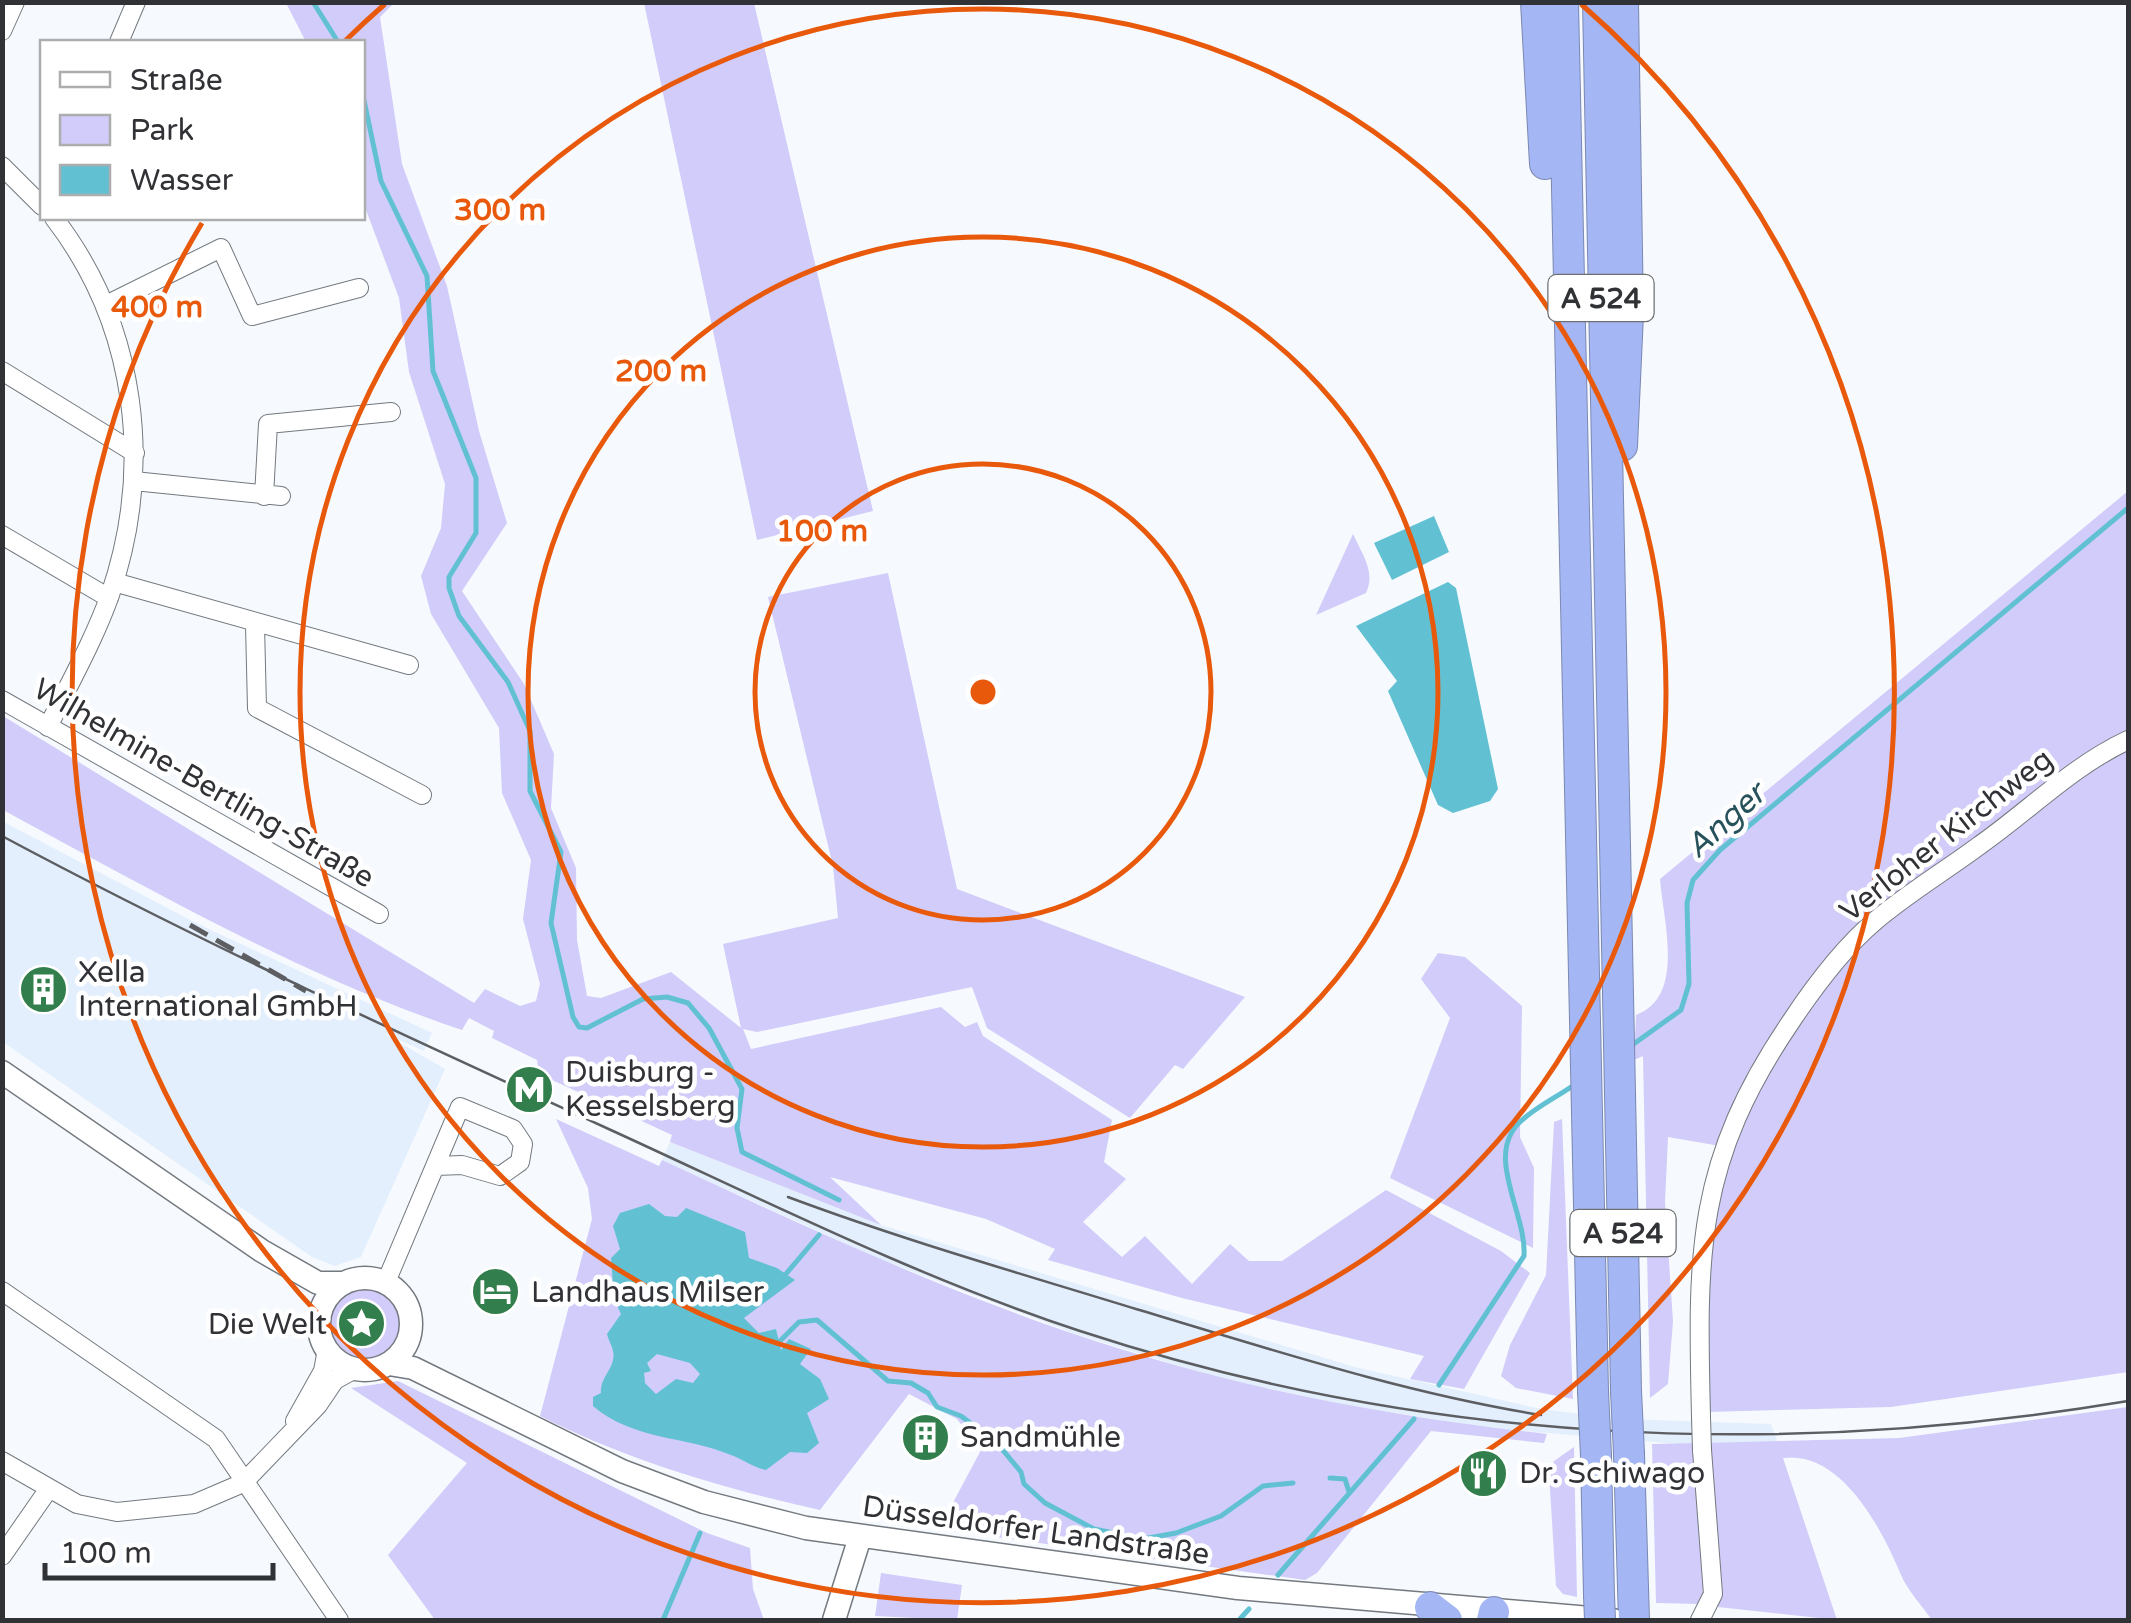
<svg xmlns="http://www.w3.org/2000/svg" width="2131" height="1623" font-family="'Varela Round',sans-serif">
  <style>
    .built { fill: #e3effc }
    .green { fill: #d1ccf9 }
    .water { fill: #61c1d3; fill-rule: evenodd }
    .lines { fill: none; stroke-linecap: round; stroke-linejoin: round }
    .stream { stroke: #61c1d3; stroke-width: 5 }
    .street-casing { stroke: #73797f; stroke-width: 20 }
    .secondary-casing { stroke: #73797f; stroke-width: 25 }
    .highway-casing { stroke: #7b88b1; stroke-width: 32 }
    .street { stroke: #fff; stroke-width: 18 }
    .secondary { stroke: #fff; stroke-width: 22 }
    .highway { stroke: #a4b7f4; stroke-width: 30 }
    .tram { stroke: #5c5e61; stroke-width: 2.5 }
    .rail { stroke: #5c5e61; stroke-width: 5; stroke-dasharray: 20 10; stroke-linecap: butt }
    .street-bridge-casing { stroke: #73797f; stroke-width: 20; stroke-linecap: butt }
    .highway-bridge-casing { stroke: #7b88b1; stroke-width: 32; stroke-linecap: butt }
    .street-bridge { stroke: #fff; stroke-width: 18 }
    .highway-bridge { stroke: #a4b7f4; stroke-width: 30 }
    .ring { fill: none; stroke: #e8590c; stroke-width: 5 }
    .labels { text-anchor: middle; stroke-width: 9; stroke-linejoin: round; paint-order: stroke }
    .shield { fill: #fff; stroke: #6e7072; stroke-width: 2.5 }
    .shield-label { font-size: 28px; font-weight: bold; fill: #303235 }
    .street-label { font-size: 30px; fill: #303235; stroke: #fff }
    .poi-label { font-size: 30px; fill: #303235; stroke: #fff; text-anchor: start }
    .water-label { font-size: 32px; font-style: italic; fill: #27525b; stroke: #fff }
    .centre { fill: #e8590c; stroke: #fff; stroke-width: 5 }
    .ring-label { font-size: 30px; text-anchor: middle; font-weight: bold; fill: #e8590c; stroke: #fff; stroke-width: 9; stroke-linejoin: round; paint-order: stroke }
  </style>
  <rect width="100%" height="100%" fill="#f6fafe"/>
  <!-- built -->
  <path class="built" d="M2,821L194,922L432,1033L424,1051L383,1033L445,1069L361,1257L335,1266L312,1257L3,1042Z
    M670,1142L881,1225L1355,1367L1541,1409L1622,1419L1771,1424L1778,1443L1679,1444L1490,1428L1345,1405L1215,1377L1073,1333L875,1257L662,1160Z"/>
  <!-- green -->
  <path class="green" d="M286,3H394L380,17L402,164L447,286L479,431L507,523L462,591L524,684L554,754L551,808L576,868L577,940L587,996L601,998L671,972L741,1028L723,944L838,918L833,866L768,597L888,573L957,889L1245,997L1183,1069L1175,1065L1130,1118L987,1028L972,987L757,1032L743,1029L751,1049L941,1007L965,1027L977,1022L983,1036L1112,1120L1104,1162L1126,1179L1083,1222L1122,1257L1145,1236L1192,1284L1230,1244L1249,1261H1282L1386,1190L1501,1251L1530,1273L1464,1389L1410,1379L1424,1356L1182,1298L1048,1260L1055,1249L986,1219L830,1177L881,1225L670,1142L672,1135L539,1074L537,1060L492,1038L494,1031L469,1018L462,1030C301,976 152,890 3,810V716L474,1003L485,989L520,1006L536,1001L540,984L523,919L531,860L502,793L499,728L431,614L421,576L441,528L445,484L409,372L399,298L363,202L362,42H306Z
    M644,3H754L873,511L757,540Z
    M2128,491V737L1848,943L1720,1146L1668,1137L1665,1202L1673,1321L1668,1384L1650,1398L1643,1056L1634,1060L1636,1015C1686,997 1663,920 1660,879Z
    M1353,534C1362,554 1376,572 1366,593L1316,615Z
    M2128,743V1372L1891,1407L1705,1412V1258L1737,1114L1800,1014L1880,920Z
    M1438,953L1465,957L1522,1006L1520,1137L1534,1168L1533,1248L1390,1178L1450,1018L1421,979Z
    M556,1119L659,1166L662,1160C813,1230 964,1301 1124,1350C1261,1393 1404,1418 1547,1434L1544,1443L1431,1431L1317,1573L1305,1580L939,1529L981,1450L957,1419L909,1394L820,1510C722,1488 629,1461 540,1416L592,1219L588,1188Z
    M1562,1119L1573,1399L1516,1388L1501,1376L1510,1345L1546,1275L1554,1122Z
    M328 1323a37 37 0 1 1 74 0a37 37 0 1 1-74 0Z
    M398,1381L707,1533L750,1548L753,1589L764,1620H435L388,1555L467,1463L351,1388Z
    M2128,1407V1620H1932C1922,1606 1908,1591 1901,1575C1882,1529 1841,1450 1783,1458L1837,1620L1718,1607L1705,1443L1899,1438Z
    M1695,1443L1707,1594L1700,1604L1656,1603L1652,1444Z
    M1574,1447L1577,1597L1563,1594L1556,1586L1549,1473L1554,1461Z
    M881,1573L962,1585L957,1620L875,1616Z"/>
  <!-- water -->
  <path class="water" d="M1434,516L1449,552L1392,580L1374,543Z
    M1448,582L1456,588L1498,789L1490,801L1453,813L1438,805L1388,691L1397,681L1356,626Z
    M649,1204L665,1216L677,1217L686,1208L745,1232L749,1258L777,1268L795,1280L744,1318L759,1333L776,1329L781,1350L789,1339L811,1349L800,1364L820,1379L829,1399L807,1413L819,1443L807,1453L790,1452L766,1470C752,1467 744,1460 731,1455C685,1436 632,1440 593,1406V1397L601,1393C599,1377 617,1367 613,1351C612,1345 608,1340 607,1334L621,1314L618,1308L622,1287L613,1285L611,1258L620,1249L613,1226L620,1213ZM657,1354L690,1363L700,1374L693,1383L676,1379L656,1394L645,1383L644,1373L651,1371L647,1363Z"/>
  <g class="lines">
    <!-- stream -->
    <path class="stream" d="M313,2L338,42
      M362,91L381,181L427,276L433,371L476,478V533L449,577V588L459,616L508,682L530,731V791L561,852L551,923L573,1017L579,1027L587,1028L643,999L667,997L688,1003L709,1028L742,1089L737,1128L742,1152L839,1200
      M1628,1048L1681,1010L1689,984L1687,903L1693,880L1720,850L2128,508
      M785,1275L819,1235
      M778,1343L799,1322L817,1320L888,1381L911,1383L928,1393L937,1407L961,1416L997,1443L1021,1472L1024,1484L1045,1503L1094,1529L1143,1539L1176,1533L1221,1516L1263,1486L1293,1483
      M1439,1385L1524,1256C1527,1213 1483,1155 1521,1121C1536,1107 1557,1097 1574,1085
      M1330,1478L1345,1479L1349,1492
      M1278,1575L1414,1419
      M663,1620L700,1533
      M1239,1620L1249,1609"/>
    <defs>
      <path id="street" d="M2,31L15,2
        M119,42L136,2
        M2,166L42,206
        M106,305L221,248L252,316L359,288
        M2,371L135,453
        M134,481L281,496
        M264,496L268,424L391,412
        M2,535L109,598
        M114,582L409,665
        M255,625L257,708L422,795
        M2,700L379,914
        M48,727C69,684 94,640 110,595C154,466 137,326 54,218
        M386,1282L460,1107L513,1129L523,1144L520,1162L500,1176L462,1165L436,1166
        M2,1291L216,1439L339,1620
        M1701,1417C1697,1252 1695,1162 1792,1020C1816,984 1843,948 1875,921C1908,893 1945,871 1980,845C2031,809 2071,767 2128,740
        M295,1421L323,1371L327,1349
        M2,1461L77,1504L117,1512L194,1504L243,1483L318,1405L335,1380L355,1369
        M2,1556L48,1490
        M1700,1620L1713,1594L1702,1450"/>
      <path id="secondary" d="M2,1072L262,1251L318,1283H343
        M319 1324a46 46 0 1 1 92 0a46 46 0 1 1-92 0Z
        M389,1364L413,1368L622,1471L704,1502L806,1528L1238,1588L1613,1620
        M834,1620L860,1537"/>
      <path id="highway" d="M1536,2L1545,164
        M1563,2L1593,1391
        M1598,2L1626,1391
        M1622,446L1628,314L1623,2
        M1629,1454L1634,1620
        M1596,1456L1599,1595
        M1430,1607L1447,1620
        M1492,1620L1494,1612"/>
    </defs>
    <!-- street casing -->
    <use href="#street" class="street-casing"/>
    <!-- secondary casing -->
    <use href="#secondary" class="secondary-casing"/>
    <!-- highway casing -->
    <use href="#highway" class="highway-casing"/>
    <!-- street -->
    <use href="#street" class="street"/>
    <!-- secondary -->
    <use href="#secondary" class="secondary"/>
    <!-- highway -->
    <use href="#highway" class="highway"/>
    <!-- tram -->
    <path class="tram" d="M2,836C202,943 407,1037 613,1131C766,1201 919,1278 1080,1331C1421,1443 1776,1460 2128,1401
      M788,1197C903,1240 1019,1273 1136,1309C1270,1349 1404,1393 1541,1415"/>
    <!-- rail -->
    <path class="rail" d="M190,925L306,991"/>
    <defs>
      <path id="street-bridge" d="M1701,1417L1702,1450"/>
      <path id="highway-bridge" d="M1593,1391L1596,1456
        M1626,1391L1629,1454
        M1599,1595L1600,1620"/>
    </defs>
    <!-- street-bridge casing -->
    <use href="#street-bridge" class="street-bridge-casing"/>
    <!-- highway-bridge casing -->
    <use href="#highway-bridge" class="highway-bridge-casing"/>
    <!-- street-bridge -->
    <use href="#street-bridge" class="street-bridge"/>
    <!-- highway-bridge -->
    <use href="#highway-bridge" class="highway-bridge"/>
  </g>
  <!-- distance rings -->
  <g class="ring">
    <circle cx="983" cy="692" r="228"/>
    <circle cx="983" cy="692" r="455"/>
    <circle cx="983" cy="692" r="683"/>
    <path d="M344 42A911 911 0 0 1 385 4M1581 4A911 911 0 1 1 202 223"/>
  </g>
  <!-- icons -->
  <defs>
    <symbol id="building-disc" viewBox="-11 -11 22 22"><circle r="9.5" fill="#337e4d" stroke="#fff"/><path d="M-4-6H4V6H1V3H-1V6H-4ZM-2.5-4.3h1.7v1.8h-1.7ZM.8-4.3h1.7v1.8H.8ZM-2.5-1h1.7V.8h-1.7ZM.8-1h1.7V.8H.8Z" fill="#fff"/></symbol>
    <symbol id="metro-disc" viewBox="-11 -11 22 22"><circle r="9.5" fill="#337e4d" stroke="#fff"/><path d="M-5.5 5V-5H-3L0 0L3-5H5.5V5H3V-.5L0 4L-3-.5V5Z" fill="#fff"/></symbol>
    <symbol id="hotel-disc" viewBox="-11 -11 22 22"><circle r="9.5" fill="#337e4d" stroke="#fff"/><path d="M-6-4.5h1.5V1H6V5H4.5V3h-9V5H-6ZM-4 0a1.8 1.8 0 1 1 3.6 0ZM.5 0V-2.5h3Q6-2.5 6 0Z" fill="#fff"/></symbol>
    <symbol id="sight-disc" viewBox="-11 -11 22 22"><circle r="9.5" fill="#337e4d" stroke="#fff"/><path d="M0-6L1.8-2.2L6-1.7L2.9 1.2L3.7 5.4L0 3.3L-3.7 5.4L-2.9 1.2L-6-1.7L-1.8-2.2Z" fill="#fff"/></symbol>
    <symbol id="restaurant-disc" viewBox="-11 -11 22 22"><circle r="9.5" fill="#337e4d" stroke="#fff"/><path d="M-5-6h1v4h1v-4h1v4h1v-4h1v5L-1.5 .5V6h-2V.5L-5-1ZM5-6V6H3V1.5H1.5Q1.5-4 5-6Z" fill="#fff"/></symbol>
  </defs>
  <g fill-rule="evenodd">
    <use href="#building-disc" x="16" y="962" width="55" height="55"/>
    <use href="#metro-disc" x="502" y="1062" width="55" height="55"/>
    <use href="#hotel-disc" x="468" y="1264" width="55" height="55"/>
    <use href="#sight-disc" x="334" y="1296" width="55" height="55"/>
    <use href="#building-disc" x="898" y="1410" width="55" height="55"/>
    <use href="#restaurant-disc" x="1456" y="1446" width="55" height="55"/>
  </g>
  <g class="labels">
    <!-- shield labels -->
    <g class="shield">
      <rect x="1548.5" y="275" width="105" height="46" rx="8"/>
      <rect x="1570.5" y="1210" width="105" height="46" rx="8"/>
    </g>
    <g class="shield-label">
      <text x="1601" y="308">A 524</text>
      <text x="1623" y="1243">A 524</text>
    </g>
    <!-- street labels -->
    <g class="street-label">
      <text transform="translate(204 783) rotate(30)" y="10">Wilhelmine-Bertling-Straße</text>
      <text transform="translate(1946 835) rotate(-38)" y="10">Verloher Kirchweg</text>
      <text transform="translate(1036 1530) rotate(8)" y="10">Düsseldorfer Landstraße</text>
    </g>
    <!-- poi labels -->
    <g class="poi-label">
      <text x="78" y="982">Xella<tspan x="78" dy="34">International GmbH</tspan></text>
      <text x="565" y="1082">Duisburg -<tspan x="565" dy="34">Kesselsberg</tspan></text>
      <text x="531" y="1302">Landhaus Milser</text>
      <text x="327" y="1334" text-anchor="end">Die Welt</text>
      <text x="960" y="1447">Sandmühle</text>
      <text x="1519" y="1483">Dr. Schiwago</text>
    </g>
    <!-- water labels -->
    <g class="water-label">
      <text transform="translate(1725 820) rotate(-42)" y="11">Anger</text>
    </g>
  </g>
  <circle cx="983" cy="692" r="15" class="centre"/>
  <g class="ring-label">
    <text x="500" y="220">300 m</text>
    <text x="157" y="317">400 m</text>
    <text x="661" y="381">200 m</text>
    <text x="822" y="541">100 m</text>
  </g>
  <!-- border -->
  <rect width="2131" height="1623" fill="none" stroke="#303235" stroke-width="10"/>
  <!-- legend -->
  <rect x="40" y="40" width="325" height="180" fill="#ffffff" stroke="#acadae" stroke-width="2.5"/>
  <rect x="60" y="72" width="50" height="15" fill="#ffffff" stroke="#acadae" stroke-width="2.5"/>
  <text x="130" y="90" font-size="30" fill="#303235">Straße</text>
  <rect x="60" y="115" width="50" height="30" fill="#d1ccf9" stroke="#acadae" stroke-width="2.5"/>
  <text x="130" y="140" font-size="30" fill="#303235">Park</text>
  <rect x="60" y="165" width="50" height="30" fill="#61c1d3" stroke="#acadae" stroke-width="2.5"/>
  <text x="130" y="190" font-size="30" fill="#303235">Wasser</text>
  <!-- scale -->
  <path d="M45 1563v15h228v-15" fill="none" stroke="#303235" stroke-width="5"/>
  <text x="60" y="1563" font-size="30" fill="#303235" stroke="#ffffff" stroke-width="8" paint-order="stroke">100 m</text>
</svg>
